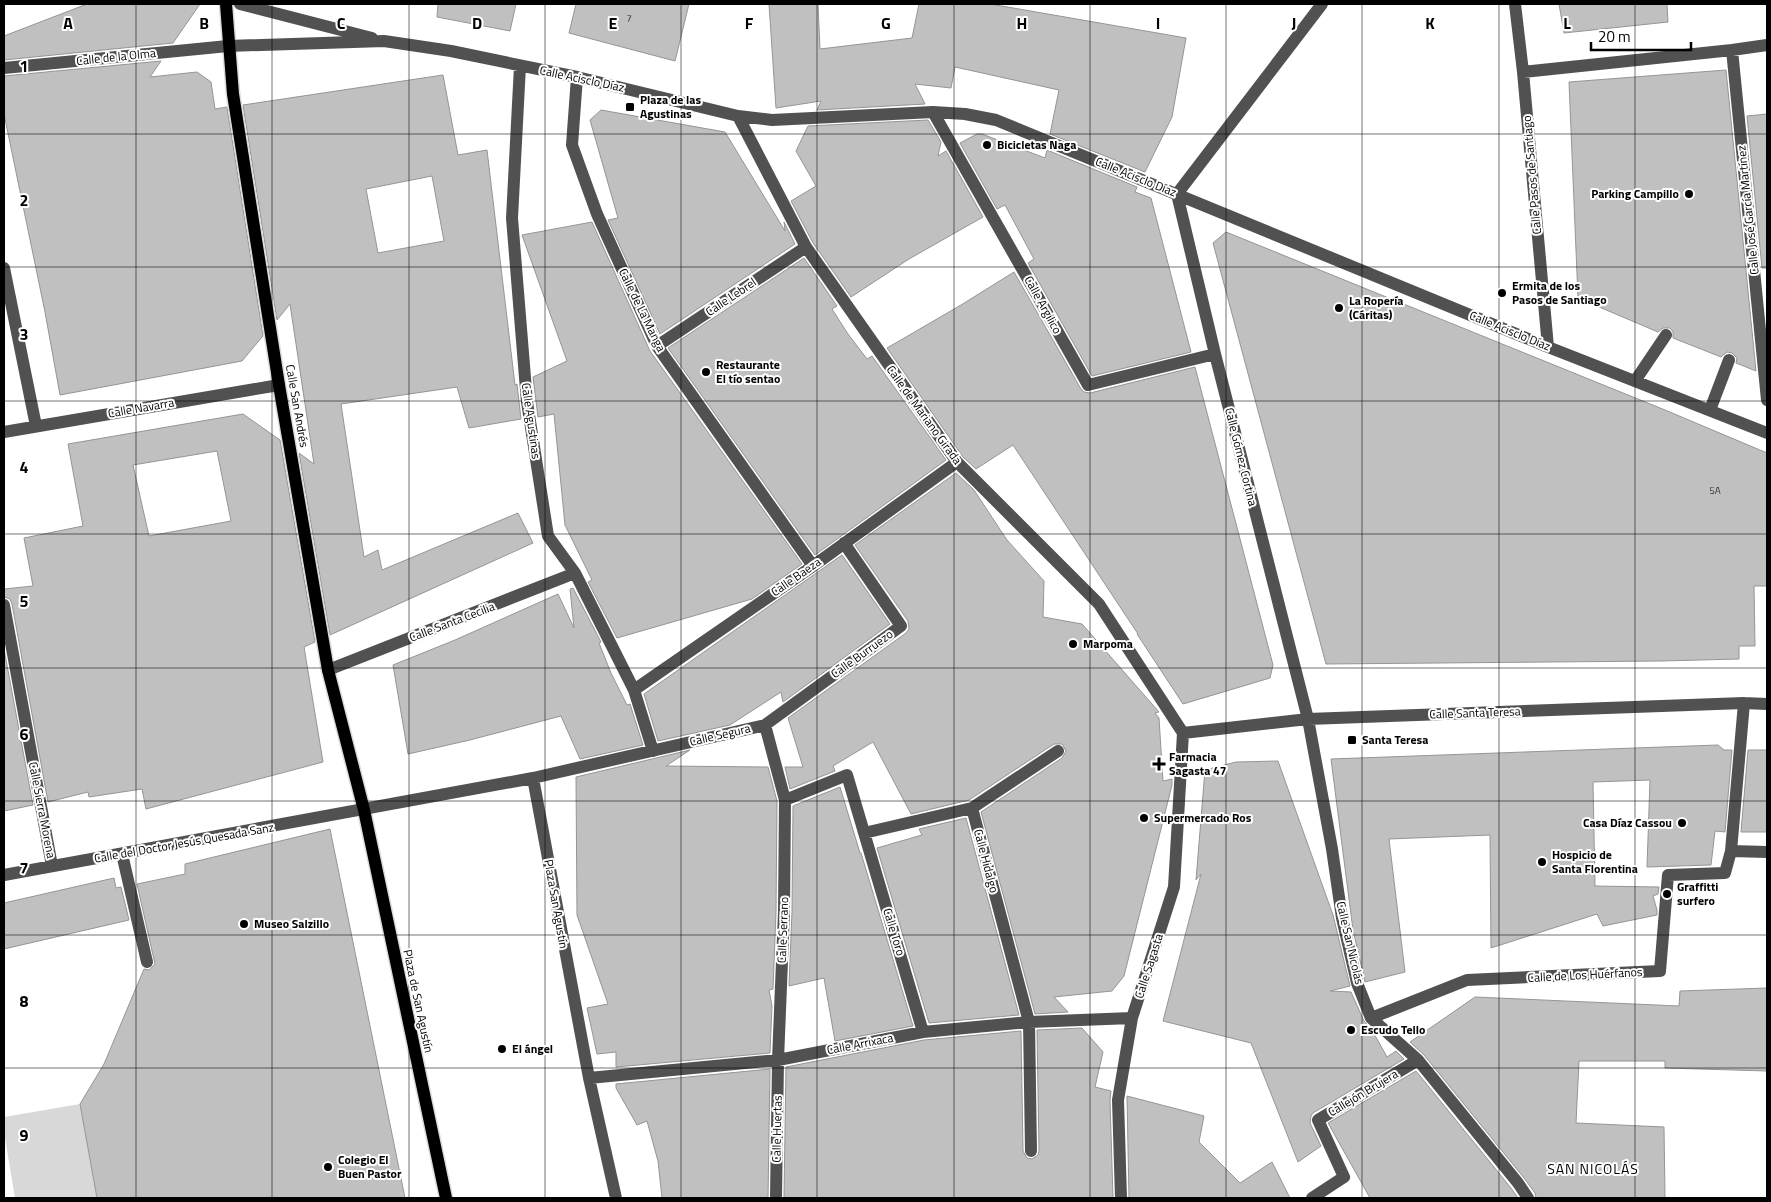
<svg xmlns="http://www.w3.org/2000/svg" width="1771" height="1202" font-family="'Titillium Web',sans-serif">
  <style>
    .green { fill: #d8d8d8 }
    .building { fill: #c0c0c0; stroke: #959595; fill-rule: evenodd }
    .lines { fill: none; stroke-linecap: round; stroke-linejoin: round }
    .major-casing { stroke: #dbdbdb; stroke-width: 15 }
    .minor { stroke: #515151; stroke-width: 12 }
    .major { stroke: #000; stroke-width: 12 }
    .grid { fill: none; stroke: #000; stroke-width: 1; stroke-opacity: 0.55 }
    .poi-dot { fill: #000; stroke: #fff; stroke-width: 2 }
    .labels { text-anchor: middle; stroke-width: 4; stroke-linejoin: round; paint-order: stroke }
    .number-label { font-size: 10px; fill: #303030 }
    .street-label { font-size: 12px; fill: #000; stroke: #fff }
    .poi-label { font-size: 12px; font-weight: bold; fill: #000; stroke: #fff; text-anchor: start }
    .neighbourhood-label { font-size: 14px; letter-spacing: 1px; fill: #000; stroke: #fff }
    .grid-label { font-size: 16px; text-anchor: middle; font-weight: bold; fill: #000; stroke: #fff; stroke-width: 4; stroke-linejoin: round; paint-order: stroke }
  </style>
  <rect width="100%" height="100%" fill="#fff"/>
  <!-- green -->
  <path class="green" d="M80,1104L97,1198H15L4,1132V1117Z"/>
  <!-- building -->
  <path class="building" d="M87,4H200L173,43L4,60V36Z
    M438,4H516L510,31L437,17Z
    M576,4H689L675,61L569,33Z
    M769,4H818L820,49L912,38L919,4H990L1186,38L1172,117L1145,172L1050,134L1059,90L955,67L951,88L915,84L925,104L817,110L821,101L776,108Z
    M1559,4H1667L1668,22L1564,33Z
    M161,61L150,77L197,72L211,82L215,109L227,107L263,336L242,361L60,395L45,312L4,114V76Z
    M1726,70L1756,371L1736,363L1737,358L1732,353L1727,352L1721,357L1673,338V332L1670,328H1663L1658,332L1578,298L1569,82Z
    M443,75L458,155L487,150L515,385L517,384L521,419L469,428L457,387L341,404L364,557L378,550L382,570L518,513L533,543L330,635L299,453L314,464L290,304L277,320L243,105ZM432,176L444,241L378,253L366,189Z
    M601,110L725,132L785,231L784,222L795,244L660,334L608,220L618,218L590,120Z
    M1767,114V268H1762L1747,116Z
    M928,120L941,142L938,156L946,151L983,217L909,259L851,297L813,243L791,201L816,186L796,151L808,126Z
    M977,134H982L1045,158L1047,150L1137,187L1135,192L1151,198L1191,352L1092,376L1028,263L1034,259L1005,205L997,209L960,143Z
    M592,222L650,351L802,564L752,599L617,638L588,582L592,580L565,525L554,414L538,417L533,377L567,361L522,235Z
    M1226,232L1665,410L1767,453V586H1754L1755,646H1739V659L1661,661L1326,664L1213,243Z
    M804,258L837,306L832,309L848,334L867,359L872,356L946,460L815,555L668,348Z
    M1014,272L1081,389L1084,392L1090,393L1195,367L1273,665L1270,678L1183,704L1137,634H1138L1013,445L976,469L963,457L887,348L961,305Z
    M243,414L280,440L315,642L304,647L323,762L146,809L142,789L89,797L88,792L48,802L12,604L10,599L4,597V589L33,586L24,538L83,526L68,444ZM217,451L231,521L149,536L133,465Z
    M956,473L974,490L1007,540L1044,581L1043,617L1082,624L1159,712L1155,713L1159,718L1163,781L1172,779V785L1124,976L1112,991L1054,997L1068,1012L1035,1014L981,812L1062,758L1066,751L1062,744H1054L969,800L911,814L873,742L833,766L835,771L790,789L785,767H803L788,718L906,633L909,629L908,621L855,545Z
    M842,555L890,624L783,702L781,692L730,725L658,741L644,694Z
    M573,588L601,642L599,643L611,673L627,705L630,704L643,745L580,759L561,716L470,740L408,754L393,665L455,640L558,594L574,628L570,589Z
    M4,649L33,805L4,811Z
    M1718,745L1724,750H1732L1725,832L1715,831L1711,865L1647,867L1650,780L1593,782L1595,886L1659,887L1658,894L1653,896L1657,910V915L1603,926L1597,914L1491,948L1490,835L1389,839L1405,972L1365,982L1353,930L1331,759Z
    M690,750L666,766L768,767L777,801L776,912L773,989L769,990L772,1006L770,1053L616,1067V1052L597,1054L587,1008L608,1004L577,915L576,777Z
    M1748,750H1767V832H1741Z
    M1278,761L1333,915L1350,986L1330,991L1351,992L1364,1021L1372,1030L1387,1057L1396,1051L1404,1059L1313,1113L1311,1116L1310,1123L1321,1146L1298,1162L1251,1043L1163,1021L1201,874L1196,880L1205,770L1236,762Z
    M840,787L860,853H861L913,1026L835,1041L824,978L789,986L792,912L793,806Z
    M966,818L1019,1015L929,1023L877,848L922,835L919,829Z
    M330,829L405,1198H97L80,1104L104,1064L144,969L149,970L155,964L137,884L185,874V864Z
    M114,878L116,888L121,887L129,920L4,949V903Z
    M1767,988V1071L1665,1068V1061H1579L1576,1123L1664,1127L1665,1198H1536L1535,1193L1524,1178L1424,1055L1410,1042L1475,997L1679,1006L1680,991Z
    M1082,1028L1103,1052L1095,1087L1111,1091L1110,1100L1113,1198H784L786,1067L924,1040L1021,1031L1023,1151L1027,1158L1032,1159L1038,1155L1039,1151L1037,1030Z
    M770,1069L768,1198H662L658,1161L647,1121L637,1125L616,1088V1084Z
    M1416,1071L1511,1188L1518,1198H1370L1328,1123Z
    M1127,1096L1204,1116L1199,1142L1240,1183L1272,1162L1290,1198H1129Z"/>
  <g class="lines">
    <defs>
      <path id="major" d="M226,4L233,94L279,385L328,670L364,810L446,1198"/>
    </defs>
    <!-- major casing -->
    <use href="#major" class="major-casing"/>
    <!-- minor -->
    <path class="minor" d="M240,4L372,38
      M1515,4L1523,72L1548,347
      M1732,50L1767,400
      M520,66L512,218L527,402L548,536L575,573L634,690L653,751
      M4,68L228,46L384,41L451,51L577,77L738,116L772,120L933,112L965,114L996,120L1548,347L1767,433
      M1523,72L1732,50L1767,45
      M577,77L572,145L597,214L657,346L813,566
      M933,112L1088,385L1215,354
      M738,116L806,247L957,462L1099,604L1183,733
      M1177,194L1215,354L1308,719L1332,849L1342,918L1357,983L1371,1018L1418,1060L1518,1183L1528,1198
      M1177,194L1322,4
      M4,268L36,426
      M657,346L806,247
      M1635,381L1666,335
      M1710,410L1729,360
      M4,432L279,385
      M4,605L52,866
      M328,670L575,573
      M634,690L813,566L957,462
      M765,725L785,800L784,912L778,1060L776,1198
      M1183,733L1308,719L1744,703L1767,704
      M533,778L765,725L901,626L844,543
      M785,800L847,775L923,1032
      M972,808L1058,751
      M864,833L972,808L1029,1022L1031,1151
      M1731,851L1767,852
      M122,854L147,962
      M4,875L533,778L589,1078L616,1198
      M1371,1018L1467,980L1660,971L1668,875L1725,873L1731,851L1744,703
      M589,1078L778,1060L923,1032L1029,1022L1132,1018
      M1121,1198L1118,1100L1132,1018L1174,887L1183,733
      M1312,1198L1344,1177L1318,1120L1418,1060"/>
    <!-- major -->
    <use href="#major" class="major"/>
  </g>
  <!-- grid -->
  <path class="grid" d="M136,4V1198M272,4V1198M409,4V1198M545,4V1198M681,4V1198M817,4V1198M954,4V1198M1090,4V1198M1226,4V1198M1362,4V1198M1499,4V1198M1635,4V1198M4,134H1767M4,267H1767M4,401H1767M4,534H1767M4,668H1767M4,801H1767M4,935H1767M4,1068H1767"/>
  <!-- markers -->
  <g class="poi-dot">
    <rect x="625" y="102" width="10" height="10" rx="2.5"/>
    <circle cx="987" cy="145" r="5"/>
    <circle cx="1689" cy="194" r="5"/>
    <circle cx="1502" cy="293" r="5"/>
    <circle cx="1339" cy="308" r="5"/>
    <circle cx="706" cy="372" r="5"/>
    <circle cx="1073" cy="644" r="5"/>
    <rect x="1347" y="735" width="10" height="10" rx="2.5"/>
    <path d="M1156.5 756.5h5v5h5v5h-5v5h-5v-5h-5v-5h5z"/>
    <circle cx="1144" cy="818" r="5"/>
    <circle cx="1682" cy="823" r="5"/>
    <circle cx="1542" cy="862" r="5"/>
    <circle cx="1667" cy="894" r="5"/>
    <circle cx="244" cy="924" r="5"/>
    <circle cx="1351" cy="1030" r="5"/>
    <circle cx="502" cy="1049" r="5"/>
    <circle cx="328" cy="1167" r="5"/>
  </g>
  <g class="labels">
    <!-- number labels -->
    <g class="number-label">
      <text x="629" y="22">7</text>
      <text x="1715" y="494">5A</text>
    </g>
    <!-- street labels -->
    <g class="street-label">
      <text transform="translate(116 57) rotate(-6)" y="4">Calle de la Olma</text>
      <text transform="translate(582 79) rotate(12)" y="4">Calle Acisclo Díaz</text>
      <text transform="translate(1532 175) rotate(-95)" y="4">Calle Pasos de Santiago</text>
      <text transform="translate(1136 177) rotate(22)" y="4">Calle Acisclo Díaz</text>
      <text transform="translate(1748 210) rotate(-96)" y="4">Calle José García Martínez</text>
      <text transform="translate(731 297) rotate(-34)" y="4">Calle Lebrel</text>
      <text transform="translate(1043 305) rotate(61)" y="4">Calle Argilico</text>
      <text transform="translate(642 310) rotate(64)" y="4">Calle de La Manga</text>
      <text transform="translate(1510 331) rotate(22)" y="4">Calle Acisclo Díaz</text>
      <text transform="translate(297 406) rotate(80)" y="4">Calle San Andrés</text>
      <text transform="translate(141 408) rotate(-10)" y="4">Calle Navarra</text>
      <text transform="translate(924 415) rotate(54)" y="4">Calle de Mariano Girada</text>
      <text transform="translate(531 421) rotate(82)" y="4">Calle Agustinas</text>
      <text transform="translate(1241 457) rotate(76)" y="4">Calle Gómez Cortina</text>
      <text transform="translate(796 577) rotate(-35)" y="4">Calle Baeza</text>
      <text transform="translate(452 622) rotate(-21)" y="4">Calle Santa Cecilia</text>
      <text transform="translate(862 654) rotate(-36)" y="4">Calle Burruezo</text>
      <text transform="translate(1475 713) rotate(-2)" y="4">Calle Santa Teresa</text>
      <text transform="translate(720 735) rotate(-13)" y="4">Calle Segura</text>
      <text transform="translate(42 810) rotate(79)" y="4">Calle Sierra Morena</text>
      <text transform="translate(184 843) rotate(-10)" y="4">Calle del Doctor Jesús Quesada Sanz</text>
      <text transform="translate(986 861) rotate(75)" y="4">Calle Hidalgo</text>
      <text transform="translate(556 904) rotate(80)" y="4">Plaza San Agustín</text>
      <text transform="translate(783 930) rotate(-88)" y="4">Calle Serrano</text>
      <text transform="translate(894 932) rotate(73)" y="4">Calle Toro</text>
      <text transform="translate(1350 943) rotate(77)" y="4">Calle San Nicolás</text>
      <text transform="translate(1149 966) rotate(-72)" y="4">Calle Sagasta</text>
      <text transform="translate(1585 975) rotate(-3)" y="4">Calle de Los Huérfanos</text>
      <text transform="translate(418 1001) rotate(78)" y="4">Plaza de San Agustín</text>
      <text transform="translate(860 1044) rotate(-11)" y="4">Calle Arrixaca</text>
      <text transform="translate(1363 1093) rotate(-31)" y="4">Callejón Brujera</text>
      <text transform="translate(777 1129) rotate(-89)" y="4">Calle Huertas</text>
    </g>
    <!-- poi labels -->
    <g class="poi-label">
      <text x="640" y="104">Plaza de las<tspan x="640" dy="14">Agustinas</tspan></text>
      <text x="997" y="149">Bicicletas Naga</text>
      <text x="1679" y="198" text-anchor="end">Parking Campillo</text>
      <text x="1512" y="290">Ermita de los<tspan x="1512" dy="14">Pasos de Santiago</tspan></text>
      <text x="1349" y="305">La Ropería<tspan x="1349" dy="14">(Cáritas)</tspan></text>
      <text x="716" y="369">Restaurante<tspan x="716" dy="14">El tío sentao</tspan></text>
      <text x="1083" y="648">Marpoma</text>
      <text x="1362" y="744">Santa Teresa</text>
      <text x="1169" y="761">Farmacia<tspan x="1169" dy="14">Sagasta 47</tspan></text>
      <text x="1154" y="822">Supermercado Ros</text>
      <text x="1672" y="827" text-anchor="end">Casa Díaz Cassou</text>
      <text x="1552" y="859">Hospicio de<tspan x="1552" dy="14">Santa Florentina</tspan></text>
      <text x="1677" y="891">Graffitti<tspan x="1677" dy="14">surfero</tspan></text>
      <text x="254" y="928">Museo Salzillo</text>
      <text x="1361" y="1034">Escudo Tello</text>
      <text x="512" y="1053">El ángel</text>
      <text x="338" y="1164">Colegio El<tspan x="338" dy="14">Buen Pastor</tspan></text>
    </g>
    <!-- neighbourhood labels -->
    <g class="neighbourhood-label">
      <text x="1593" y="1174">SAN NICOLÁS</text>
    </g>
  </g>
  <g class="grid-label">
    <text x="68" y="29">A</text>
    <text x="204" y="29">B</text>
    <text x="341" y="29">C</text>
    <text x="477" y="29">D</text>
    <text x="613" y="29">E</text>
    <text x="749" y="29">F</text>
    <text x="886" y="29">G</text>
    <text x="1022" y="29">H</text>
    <text x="1158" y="29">I</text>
    <text x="1294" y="29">J</text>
    <text x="1430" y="29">K</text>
    <text x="1567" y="29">L</text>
    <text x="24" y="72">1</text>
    <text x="24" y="206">2</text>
    <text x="24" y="340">3</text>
    <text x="24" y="473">4</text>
    <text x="24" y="607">5</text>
    <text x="24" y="740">6</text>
    <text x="24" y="874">7</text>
    <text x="24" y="1007">8</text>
    <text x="24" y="1141">9</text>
  </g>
  <!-- border -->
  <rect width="1771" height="1202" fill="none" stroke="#000000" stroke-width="10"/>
  <!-- scale -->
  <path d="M1591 42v8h100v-8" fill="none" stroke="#000000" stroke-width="2.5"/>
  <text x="1598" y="42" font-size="15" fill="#000000" stroke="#ffffff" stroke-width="4" paint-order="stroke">20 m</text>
</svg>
